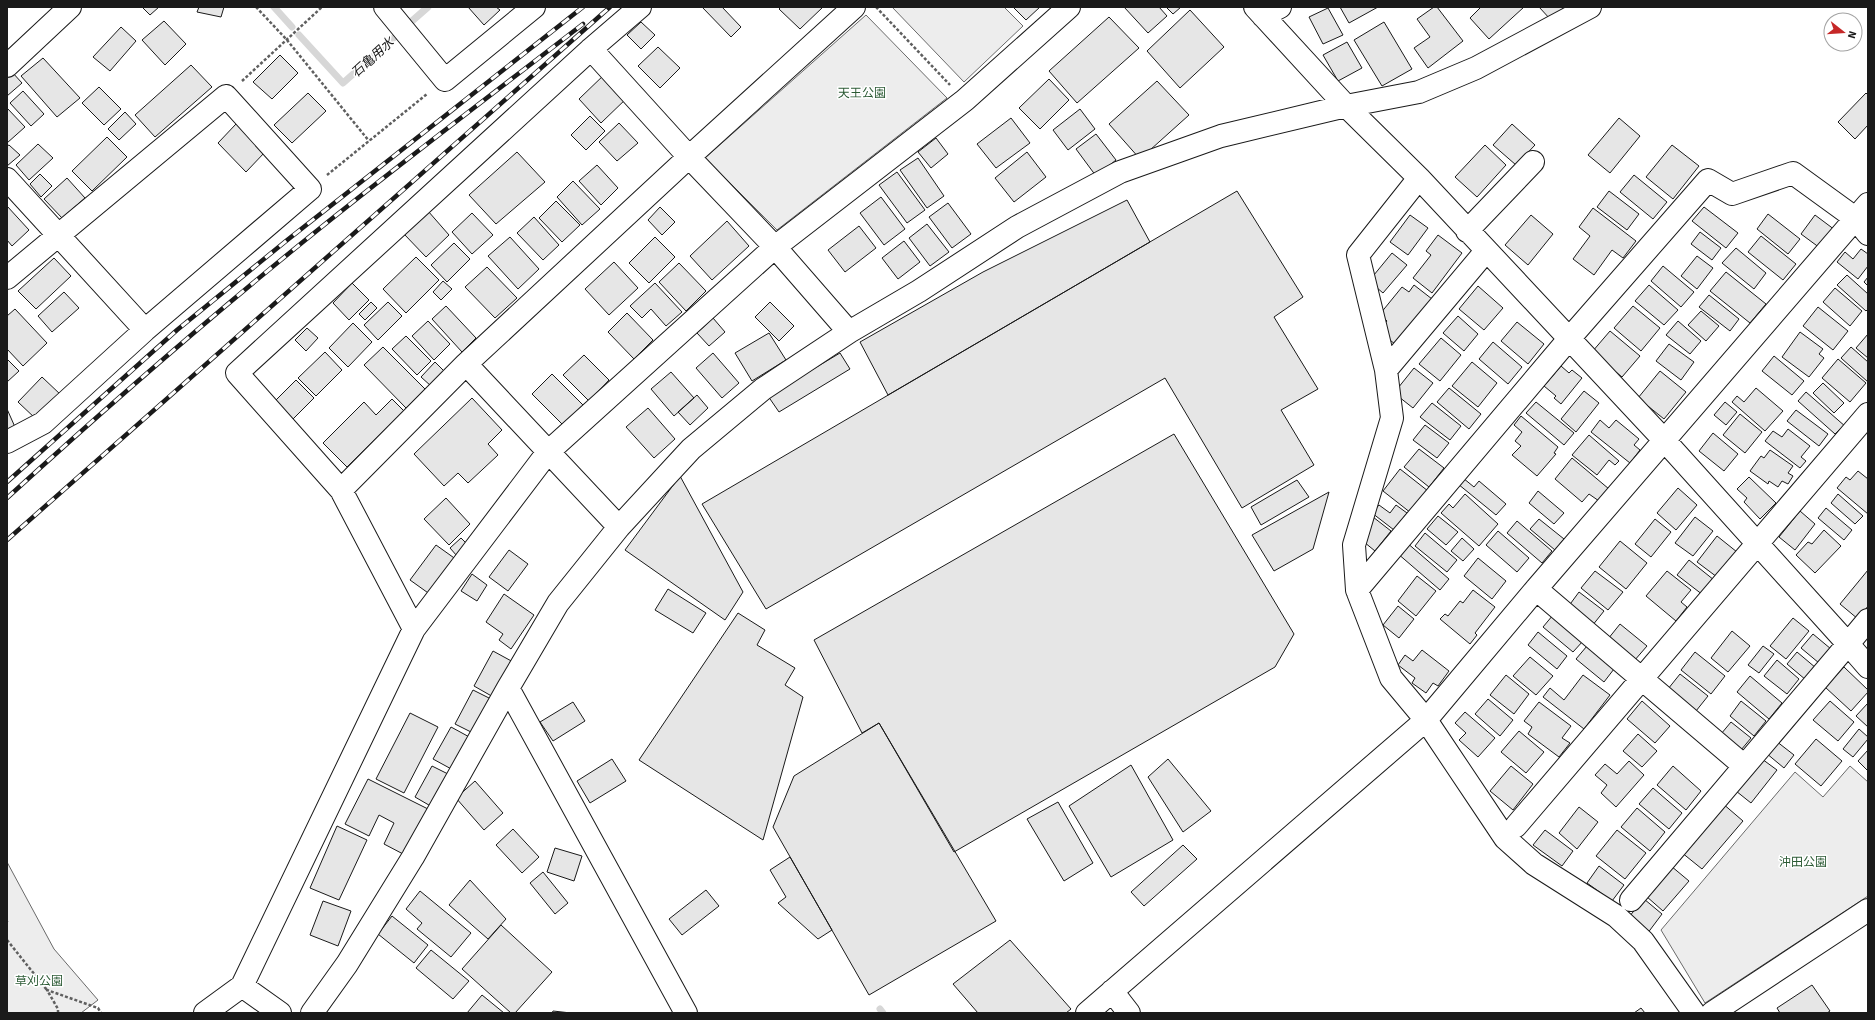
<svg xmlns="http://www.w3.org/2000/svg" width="1875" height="1020" font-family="'Source Sans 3','Noto Sans JP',sans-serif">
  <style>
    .green { fill: #ededed; stroke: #6a6a6a }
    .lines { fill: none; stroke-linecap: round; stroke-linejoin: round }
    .stream { stroke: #d7d7d7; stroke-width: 7 }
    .building { fill: #e6e6e6; stroke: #1a1a1a }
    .minor-casing { stroke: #1a1a1a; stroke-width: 24 }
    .path { stroke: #5f5f5f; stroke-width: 2.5; stroke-dasharray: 3 2; stroke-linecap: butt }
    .minor { stroke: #fff; stroke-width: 22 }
    .rail-casing { stroke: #1a1a1a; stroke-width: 4.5 }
    .rail { stroke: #fff; stroke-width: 3; stroke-dasharray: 9; stroke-linecap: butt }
    .labels { text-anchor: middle; stroke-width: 3; stroke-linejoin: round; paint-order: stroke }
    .park-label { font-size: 12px; fill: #2b5a34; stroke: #fff }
    .water-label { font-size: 13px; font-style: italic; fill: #1a1a1a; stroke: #fff }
  </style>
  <rect width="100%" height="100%" fill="#fff"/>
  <!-- green -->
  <path class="green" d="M892,7H1004L1023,26L964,82Z
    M866,15L947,98L777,230L705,158Z
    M1850,766L1868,782V896L1705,1003L1661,930L1795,772L1823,797Z
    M7,862L54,949L98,1000L81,1013H7Z"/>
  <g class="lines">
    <!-- stream -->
    <path class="stream" d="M274,7L292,27
      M412,21L428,7
      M299,35L343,83L397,35
      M880,1009L883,1013"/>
  </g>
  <!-- building -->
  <path class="building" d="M142,7H159L150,15Z
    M199,7H224L221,17L197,12Z
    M468,7H496L500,10L484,25Z
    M702,7H722L741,27L731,37Z
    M781,7H823L800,29L779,9Z
    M1013,7H1040L1026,20Z
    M1124,7H1159L1167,16L1148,33Z
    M1166,7H1181L1173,14Z
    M1340,7H1378L1349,23Z
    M1434,7H1437L1463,41L1428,68L1414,48L1430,37L1417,19Z
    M1481,7H1524L1489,39L1470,18Z
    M1539,7H1565L1551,20Z
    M1328,8L1343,35L1323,44L1309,17Z
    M1190,10L1224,47L1180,88L1147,51Z
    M1109,17L1139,48L1077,103L1049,71Z
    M164,21L186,44L165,65L142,40Z
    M641,22L655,35L641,49L627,35Z
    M1384,22L1412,69L1382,86L1354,40Z
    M121,27L136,41L110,71L93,57Z
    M1347,42L1362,68L1338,81L1323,55Z
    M658,47L680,68L660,88L638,66Z
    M280,55L298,73L272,99L253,82Z
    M43,58L80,98L57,117L21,76Z
    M191,65L212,87L155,137L135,115Z
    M12,72L22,83L7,96V77Z
    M607,72L629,96L601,123L579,99Z
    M1049,79L1069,100L1040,129L1019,108Z
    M1157,81L1189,115L1140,159L1109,124Z
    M99,87L121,109L104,125L82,103Z
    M23,91L44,114L31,126L10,103Z
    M308,93L326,111L292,143L274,125Z
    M1866,93L1868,95V125L1855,139L1838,122Z
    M7,108L25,127L7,143Z
    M1080,109L1095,129L1068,150L1053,130Z
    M125,112L136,124L119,140L108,129Z
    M590,116L605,131L586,150L571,135Z
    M1011,118L1030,143L996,168L977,144Z
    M1619,118L1640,136L1610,173L1588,155Z
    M619,123L638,143L617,161L599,142Z
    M236,124L265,152L246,172L218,143Z
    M1512,124L1535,145L1516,165L1493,145Z
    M1096,134L1116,160L1096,176L1076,149Z
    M107,137L127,157L92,191L72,171Z
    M936,138L948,154L931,168L918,152Z
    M38,144L53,158L29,180L16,165Z
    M9,145L20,155L7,166V146Z
    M1485,145L1506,165L1477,197L1455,177Z
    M1672,145L1699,166L1673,199L1646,177Z
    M517,152L545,182L496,224L469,195Z
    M1027,152L1046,177L1014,202L995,178Z
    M918,158L944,196L927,208L900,170Z
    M597,165L618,188L601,205L579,181Z
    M897,172L925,210L907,223L879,185Z
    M40,174L52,186L41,197L30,184Z
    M1634,175L1667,202L1653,219L1620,192Z
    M67,178L85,198L62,218L44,199Z
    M573,181L600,209L582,225L557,197Z
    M1237,191L1303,297L1274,317L1318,389L1281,410L1314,465L1242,508L1165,378L766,609L702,504Z
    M1609,191L1639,214L1627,230L1597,207Z
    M881,197L905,229L884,245L860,213Z
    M1127,200L1150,242L888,395L860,342L983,272Z
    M556,201L580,225L562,242L539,218Z
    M948,203L971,234L952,248L929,217Z
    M7,206L29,230L12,246L7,240Z
    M660,207L675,222L662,235L648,220Z
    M1704,207L1738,233L1726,248L1692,221Z
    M1593,208L1636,241L1623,258L1612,250L1594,275L1573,259L1590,236L1579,227Z
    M428,211L449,235L426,257L404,234Z
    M472,213L493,235L472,254L452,232Z
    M1768,214L1800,239L1788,254L1757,229Z
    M1410,215L1428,228L1408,255L1390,242Z
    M1531,215L1553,234L1528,265L1505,245Z
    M1815,215L1835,230L1820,248L1801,234Z
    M534,217L559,245L543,260L517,233Z
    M727,221L749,246L712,280L690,256Z
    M927,224L949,252L930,266L909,238Z
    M859,226L876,248L845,272L828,250Z
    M1700,232L1721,248L1712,260L1691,244Z
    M1438,235L1462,253L1432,293L1413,278L1431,255L1426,251Z
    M1761,236L1796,264L1783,280L1748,252Z
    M510,237L539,269L518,289L488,256Z
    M655,237L675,257L649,283L629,263Z
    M904,241L920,262L898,279L882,258Z
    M454,243L470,259L447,282L431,265Z
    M1736,248L1766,273L1754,289L1722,263Z
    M1861,249L1868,254V266L1858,279L1837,262L1845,252L1853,259Z
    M1392,253L1407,265L1383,293L1369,281Z
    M1697,256L1713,268L1697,289L1681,276Z
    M416,257L439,280L406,313L383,289Z
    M54,258L71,276L36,309L18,291Z
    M614,262L638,288L609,315L585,289Z
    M679,263L706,291L686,311L659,282Z
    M1663,266L1694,292L1681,307L1651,281Z
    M487,267L517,298L495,318L465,287Z
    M1726,272L1766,304L1750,323L1710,291Z
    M1847,275L1868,294V309L1866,311L1837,285Z
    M1868,277V286L1864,282Z
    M443,281L452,289L441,300L433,292Z
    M352,283L369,300L349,320L333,303Z
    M655,283L682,312L666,326L651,309L642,318L630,306Z
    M1414,285L1432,299L1395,344L1378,331L1387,321L1380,314L1402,287L1409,292Z
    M1649,285L1678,310L1664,325L1635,301Z
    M1478,286L1503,308L1484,330L1459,309Z
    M1835,288L1862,311L1850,326L1823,302Z
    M64,292L79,308L52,332L38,316Z
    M1709,295L1739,319L1730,331L1699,307Z
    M371,302L377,308L365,320L359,314Z
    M388,302L402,316L378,340L364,325Z
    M770,302L794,326L779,341L755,317Z
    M446,306L476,338L462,352L432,319Z
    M1633,306L1660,328L1641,351L1614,328Z
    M1818,307L1848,331L1833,350L1803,326Z
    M15,309L47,343L23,366L7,349V316Z
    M1701,311L1719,326L1706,341L1688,325Z
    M627,313L653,340L634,359L608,332Z
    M1458,316L1478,334L1464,351L1443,333Z
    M713,318L725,332L709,346L697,333Z
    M428,321L450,344L434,360L412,336Z
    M1678,321L1701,341L1690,354L1666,335Z
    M1517,322L1544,344L1528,364L1501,341Z
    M353,323L372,342L348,367L329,348Z
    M307,328L318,338L306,351L295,340Z
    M1610,331L1640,356L1622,377L1592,352Z
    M1800,332L1823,349L1819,354L1824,358L1809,377L1782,357Z
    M769,333L786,360L752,381L735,353Z
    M1868,334V358L1856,348Z
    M406,336L431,361L417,375L392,349Z
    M1441,338L1461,355L1440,381L1419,364Z
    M1493,342L1522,367L1508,384L1479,359Z
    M1669,344L1694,362L1681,380L1656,361Z
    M383,347L425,389L406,408L364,365Z
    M1851,347L1868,362V382L1841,358Z
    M325,352L342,370L316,396L298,378Z
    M713,353L739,383L722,398L696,368Z
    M840,353L850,369L779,412L768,396Z
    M584,355L609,380L589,401L563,375Z
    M1774,356L1804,381L1792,395L1762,371Z
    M7,359L19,371L7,382Z
    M1838,359L1866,383L1850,402L1822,378Z
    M435,362L445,372L431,386L421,377Z
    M1472,362L1497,383L1478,407L1452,386Z
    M1561,366L1569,373L1572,370L1582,378L1561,404L1554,398L1556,396L1544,386Z
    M1414,368L1433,383L1413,408L1394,393Z
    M1660,371L1686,392L1664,419L1638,398Z
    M671,372L694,398L674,416L651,389Z
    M552,374L585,407L565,427L532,394Z
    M42,377L61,395L36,419L18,402Z
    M296,380L314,398L293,419L275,401Z
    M1823,383L1844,403L1834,413L1813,393Z
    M1449,388L1481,414L1469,429L1437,402Z
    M1756,388L1783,411L1765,431L1732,402L1737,396L1744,402Z
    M1584,391L1599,403L1576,432L1561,419Z
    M1806,392L1846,427L1843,431L1840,429L1835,434L1798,401Z
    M697,395L708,408L690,425L678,412Z
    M472,398L502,430L488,444L498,455L468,483L458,473L444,486L414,454Z
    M392,399L404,411L347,467L323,443L364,402L376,415Z
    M1536,402L1574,433L1564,445L1526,413Z
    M1725,402L1737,412L1726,425L1714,415Z
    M1432,403L1461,426L1450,440L1420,417Z
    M648,408L675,439L654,458L626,427Z
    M7,409L15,427L7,430Z
    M1796,410L1828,434L1819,446L1787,421Z
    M1740,414L1762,432L1745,453L1723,435Z
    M1521,416L1558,447L1554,453L1556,454L1537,476L1512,455L1521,446L1515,441L1522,432L1514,425Z
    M1600,420L1609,428L1616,420L1639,439L1634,445L1640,450L1630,463L1591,432Z
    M1425,425L1449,443L1437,458L1413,440Z
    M1788,429L1810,446L1801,457L1806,461L1800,468L1765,441L1773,431L1782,437Z
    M1713,433L1738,454L1724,471L1699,451Z
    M1174,434L1294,634L1275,667L954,852L879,723L862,733L814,640Z
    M1589,435L1619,461L1615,465L1609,460L1597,475L1572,455Z
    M1419,449L1444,468L1429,487L1404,467Z
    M1770,450L1793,466L1788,473L1793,476L1788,484L1782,481L1778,487L1769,481L1768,484L1750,471L1761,456L1764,458Z
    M1572,458L1609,489L1599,501L1589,494L1582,502L1555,479Z
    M1400,469L1428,491L1411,513L1383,491Z
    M1858,471L1868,479V514L1837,488L1846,477L1850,480Z
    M680,476L743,592L725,620L625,550Z
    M1749,477L1776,503L1760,519L1744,502L1747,498L1737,489Z
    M1463,478L1474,487L1479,481L1506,504L1496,515L1458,484Z
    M1297,480L1309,497L1261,525L1251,507Z
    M1678,488L1697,505L1676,530L1657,513Z
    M1538,491L1564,513L1554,524L1529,503Z
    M1329,492L1313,549L1274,571L1252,535Z
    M1465,494L1498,524L1479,546L1441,513L1449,504L1453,508Z
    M1838,494L1863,516L1855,524L1831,503Z
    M446,498L470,524L449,545L424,519Z
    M1379,505L1390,513L1396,505L1407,513L1394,530L1372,513Z
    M1826,508L1852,530L1844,540L1818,518Z
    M1800,511L1815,524L1795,550L1779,537Z
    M1438,516L1458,532L1446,545L1427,529Z
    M1373,517L1391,531L1375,551L1364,542Z
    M1695,517L1713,531L1693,556L1675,543Z
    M1539,519L1564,539L1555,550L1530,529Z
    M1655,519L1671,532L1651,557L1635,544Z
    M1517,521L1552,551L1542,563L1507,533Z
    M1824,530L1841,546L1815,573L1796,555L1808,542L1812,544Z
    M1498,531L1529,558L1517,572L1486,545Z
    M1425,533L1457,560L1447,572L1415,546Z
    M1717,536L1737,552L1717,577L1697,562Z
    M461,538L469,546L457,556L450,548Z
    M1462,538L1474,549L1463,561L1451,551Z
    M1620,541L1647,563L1626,589L1599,567Z
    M1406,542L1449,579L1440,590L1397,553Z
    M436,545L457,560L431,595L410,580Z
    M509,550L528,564L508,591L489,577Z
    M1478,558L1506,581L1492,599L1464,576Z
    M1689,560L1714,580L1703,595L1677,575Z
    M1868,570V606L1858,619L1840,604Z
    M1595,571L1623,592L1608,610L1581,588Z
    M1667,571L1691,590L1681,602L1687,607L1676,621L1646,596Z
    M472,574L487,585L477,601L461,591Z
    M1417,576L1436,591L1416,616L1398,601Z
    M668,589L706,613L693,633L655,610Z
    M1473,590L1495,607L1475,633L1477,635L1470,644L1440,619L1445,614L1448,616L1460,601L1463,603Z
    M1579,592L1604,611L1592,626L1568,607Z
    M504,594L534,615L511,649L499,640L503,634L486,622Z
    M1398,606L1414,619L1399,638L1383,625Z
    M738,613L765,630L757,645L795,668L785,685L803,697L763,840L639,760Z
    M1553,615L1583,641L1573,652L1543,627Z
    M1793,618L1809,631L1786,659L1770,646Z
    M1620,624L1647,646L1634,661L1608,639Z
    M1732,631L1750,646L1728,672L1711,658Z
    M1538,632L1567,656L1557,669L1528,645Z
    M1813,634L1831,649L1819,663L1801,648Z
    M1587,646L1614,669L1604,682L1576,659Z
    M1763,646L1774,654L1759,673L1748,665Z
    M1422,650L1449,671L1438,686L1433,683L1426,693L1412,683L1415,678L1398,665L1405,655L1413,661Z
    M493,651L515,663L495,698L474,686Z
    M1695,652L1725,676L1711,694L1681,670Z
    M1797,652L1816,668L1806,680L1787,664Z
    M1530,657L1553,676L1536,695L1513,676Z
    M1777,660L1799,679L1787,694L1764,676Z
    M1844,667L1868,690V692L1851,711L1825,687Z
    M1680,674L1708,696L1696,711L1668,689Z
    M1506,675L1529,694L1514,714L1490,695Z
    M1583,675L1610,695L1584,729L1543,697L1550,688L1564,700Z
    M1750,676L1782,703L1769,719L1737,692Z
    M473,690L493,700L475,734L455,724Z
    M1488,699L1513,720L1500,736L1475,714Z
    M1642,701L1670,726L1655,743L1627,719Z
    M1741,701L1766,721L1754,736L1730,716Z
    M1830,701L1854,722L1838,741L1813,720Z
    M573,702L585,721L553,741L540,722Z
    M1539,702L1571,726L1562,738L1570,743L1559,757L1528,734L1532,727L1524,721Z
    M1868,703V727L1856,716Z
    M1465,712L1495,738L1478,757L1459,740L1466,733L1455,723Z
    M410,713L438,727L404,793L376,779Z
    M1731,722L1751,738L1741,750L1721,734Z
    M879,723L996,921L869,995L773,827L794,776Z
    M451,727L473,739L455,771L433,759Z
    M1859,729L1868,737V739L1853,757L1843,749Z
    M1519,731L1544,752L1526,773L1501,752Z
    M1638,734L1657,751L1642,767L1623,751Z
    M1816,739L1842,761L1821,786L1795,764Z
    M1776,741L1794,755L1784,768L1766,753Z
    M1868,750V771L1858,761Z
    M612,759L626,781L590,803L577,781Z
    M1168,759L1211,811L1183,832L1148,777Z
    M1762,759L1777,770L1751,803L1736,791Z
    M1629,761L1644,775L1616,807L1601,793L1607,785L1595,775L1605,764L1617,774Z
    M1131,765L1173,840L1111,877L1069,806Z
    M432,766L452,776L434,808L415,797Z
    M1511,766L1533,784L1513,810L1490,791Z
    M1673,766L1701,791L1686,810L1657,785Z
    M368,779L428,809L405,855L384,844L394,823L379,815L369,836L345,824Z
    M475,781L503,813L484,830L456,798Z
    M1653,788L1682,813L1669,829L1639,804Z
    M1058,802L1093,863L1064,881L1027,819Z
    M1722,803L1743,821L1702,869L1681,852Z
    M1579,807L1598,822L1577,849L1559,833Z
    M1637,808L1665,832L1650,851L1621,827Z
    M337,826L367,840L339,900L310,888Z
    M513,829L539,857L522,873L496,845Z
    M1545,830L1573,851L1562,866L1533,845Z
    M1617,830L1646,853L1625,879L1596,856Z
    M1183,845L1197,859L1144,906L1131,892Z
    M555,848L582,856L574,881L547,872Z
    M790,857L832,930L818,939L778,903L786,897L770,870Z
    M1599,866L1624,885L1612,901L1587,883Z
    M1671,866L1689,881L1663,911L1646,896Z
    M543,872L568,903L555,914L530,883Z
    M470,880L506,919L488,939L449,905Z
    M706,890L719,906L682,935L669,919Z
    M420,891L471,933L451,957L417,929L422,923L406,909Z
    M1644,899L1662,914L1647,934L1628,918Z
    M323,901L351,911L338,946L310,935Z
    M392,916L428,945L414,963L378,934Z
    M501,925L552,972L515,1013H511L462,969Z
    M1010,940L1071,1009L1066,1013H978L953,984Z
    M431,950L469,981L453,999L416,968Z
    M1812,985L1830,1011L1827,1013H1780L1777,1008Z
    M482,995L504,1013H467Z
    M1641,1008L1645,1013H1634Z
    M553,1011L571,1013H552Z"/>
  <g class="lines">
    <defs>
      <path id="minor" d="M385,7L445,80L534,7
        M1255,7L1346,106L1419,178L1665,441L1848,644L1868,620
        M1263,16L1280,7
        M591,49L689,157L775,247L849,332
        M7,66L70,7
        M1419,178L1358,255L1386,370L1392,418L1354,545L1357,590L1568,340L1708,180L1732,194L1793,173L1855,218L1868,234
        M7,179L145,330
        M1467,231L1533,162
        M7,278L226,96L310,189L145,330L43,423L7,442
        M466,364L619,527
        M1386,370L1486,251
        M341,490L466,364L689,157L854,7
        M1536,589L1743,765
        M1357,590L1391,678L1426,720L1505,838L1534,864L1616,916L1643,941L1694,1013
        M414,629L341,490L237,373L591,49L640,7
        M508,688L686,1013
        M1516,826L1868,414
        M1631,900L1848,644L1868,667
        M242,986L280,1013
        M1112,991L1129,1013
        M205,1013L242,986L414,629L548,452L775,247L965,100L1069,7
        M312,1013L347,964L413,857L508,688L558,603L619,527L691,449L763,389L849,332L919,291L1017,227L1120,172L1221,136L1346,106L1419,92L1476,68L1590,7
        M1087,1013L1426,720L1536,589L1868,204
        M1712,1013L1868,910"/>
    </defs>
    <!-- minor casing -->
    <use href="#minor" class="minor-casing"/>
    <!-- path -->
    <path class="path" d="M256,7L287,40L369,141
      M876,7L950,85
      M242,81L322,7
      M327,175L427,94
      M7,921V922
      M7,940L47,990
      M58,1013V1009L47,990L98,1008L101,1013"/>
    <!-- minor -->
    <use href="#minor" class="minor"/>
    <defs>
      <path id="rail" d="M7,482L177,330L286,241L583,7
        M7,498C109,405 212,315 319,229C406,159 495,92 583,24
        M7,540L610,7"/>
    </defs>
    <!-- rail casing -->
    <use href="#rail" class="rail-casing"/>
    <!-- rail -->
    <use href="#rail" class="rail"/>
  </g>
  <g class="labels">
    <!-- park labels -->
    <g class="park-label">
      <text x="862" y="97">天王公園</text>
      <text x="1803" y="866">沖田公園</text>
      <text x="39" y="985">草刈公園</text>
    </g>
    <!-- water labels -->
    <g class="water-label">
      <text transform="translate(372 57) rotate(-42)" y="5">石亀用水</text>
    </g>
  </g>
  <!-- border -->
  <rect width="1875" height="1020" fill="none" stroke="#1a1a1a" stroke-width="16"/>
  <!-- north arrow -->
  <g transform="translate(1843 32) rotate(107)"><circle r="19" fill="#ffffff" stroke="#a3a3a3"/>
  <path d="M0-3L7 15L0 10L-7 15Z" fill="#c62828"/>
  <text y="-6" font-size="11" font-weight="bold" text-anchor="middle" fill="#1a1a1a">N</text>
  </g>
</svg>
